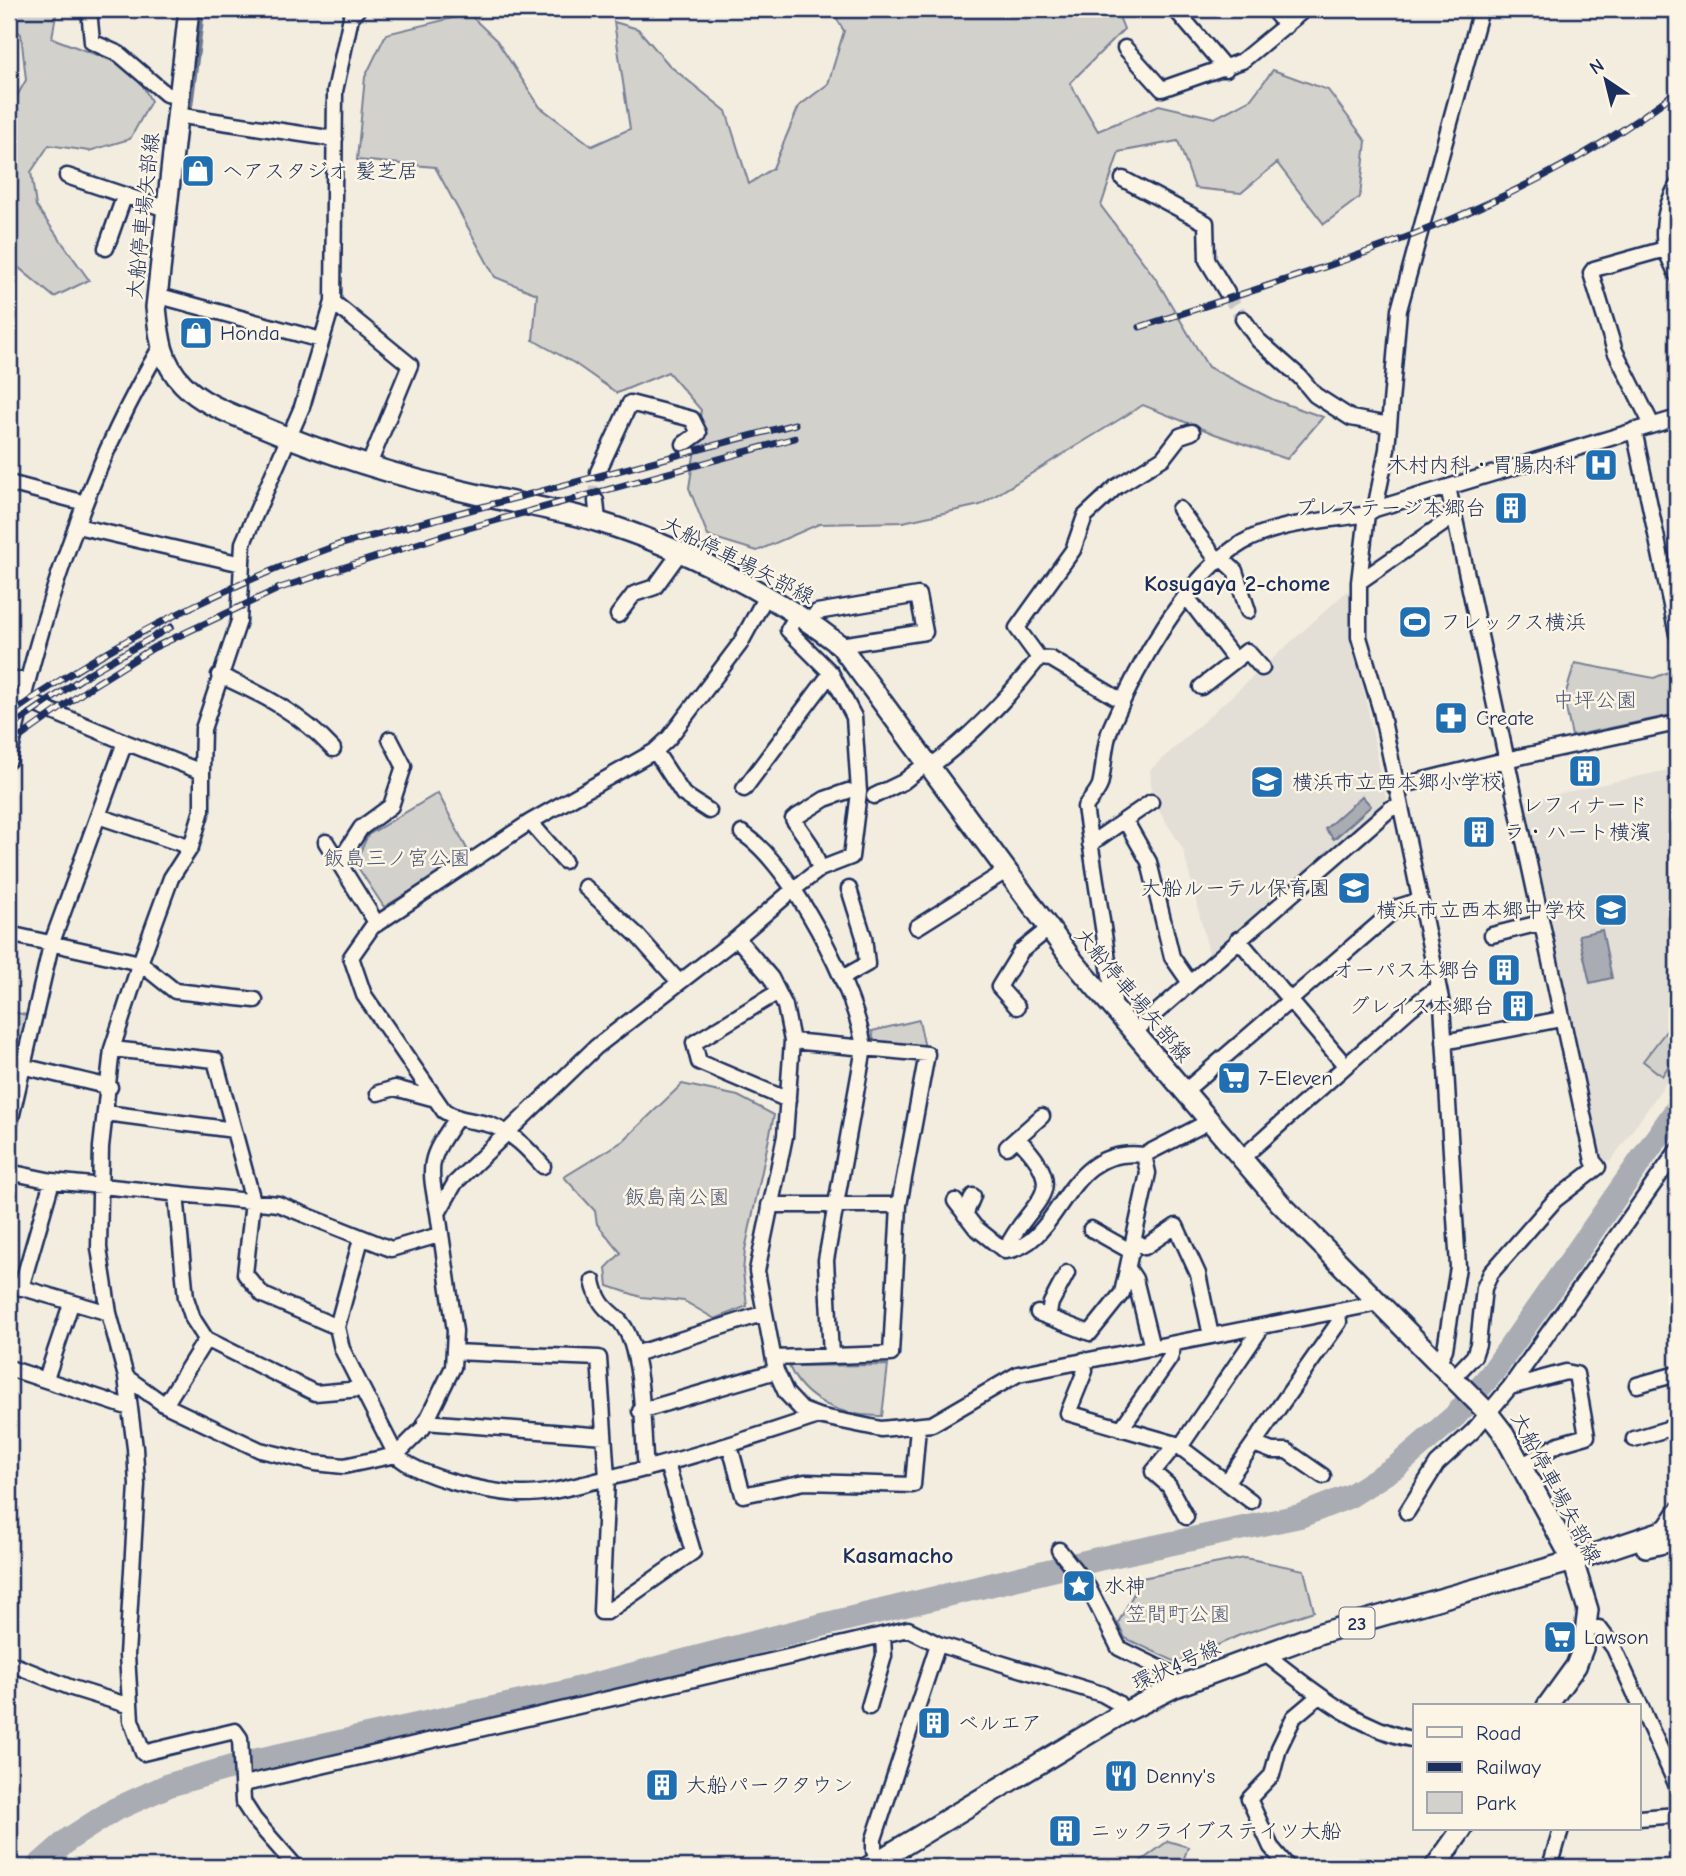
<svg xmlns="http://www.w3.org/2000/svg" width="1686" height="1876" font-family="'Comic Neue','Klee One',sans-serif">
  <style>
    .built { fill: #e3dfd6 }
    .green { fill: #d3d1cc; stroke: #778095; stroke-width: 2 }
    .water { fill: #a9acb3; stroke: #707a91; stroke-width: 2 }
    .lines { fill: none; stroke-linecap: round; stroke-linejoin: round }
    .stream { stroke: #707a91; stroke-width: 4.5 }
    .river { stroke: #a9acb3; stroke-width: 24 }
    .minor-tunnel { stroke: #c8c7c6; stroke-width: 14; stroke-dasharray: 14 7; stroke-linecap: butt }
    .minor-casing { stroke: #1b2f5e; stroke-width: 19 }
    .major-casing { stroke: #1b2f5e; stroke-width: 24 }
    .minor { stroke: #fcf5e5; stroke-width: 14 }
    .major { stroke: #fcf5e5; stroke-width: 19 }
    .rail-casing { stroke: #1b2f5e; stroke-width: 7 }
    .rail { stroke: #fcf5e5; stroke-width: 4.5; stroke-dasharray: 13; stroke-linecap: butt }
    .labels { text-anchor: middle; stroke-width: 5; stroke-linejoin: round; paint-order: stroke }
    .shield { fill: #fcf5e5; stroke: #5e6a86; stroke-width: 2 }
    .shield-label { font-size: 19px; font-weight: bold; fill: #1b2f5e }
    .poi-label { font-size: 21px; fill: #1b2f5e; stroke: #fcf5e5; text-anchor: start }
    .street-label { font-size: 21px; fill: #1b2f5e; stroke: #fcf5e5 }
    .park-label { font-size: 21px; fill: #49587a; stroke: #fcf5e5 }
    .neighbourhood-label { font-size: 23px; font-weight: bold; fill: #1b2f5e; stroke: #fcf5e5 }
  </style>
  <rect width="100%" height="100%" fill="#f3ede0"/>
  <filter id="ink" filterUnits="userSpaceOnUse"><feTurbulence type="fractalNoise" baseFrequency=".0143" numOctaves="2"/><feDisplacementMap in="SourceGraphic" scale="14" xChannelSelector="R" yChannelSelector="G"/><feConvolveMatrix kernelMatrix="1 2 1 2 8 2 1 2 1" color-interpolation-filters="sRGB"/></filter>
  <g filter="url(#ink)">
    <!-- built -->
    <path class="built" d="M1347,591L1352,592L1353,636L1387,803L1210,957L1183,849L1154,803L1158,800L1155,793L1152,795L1150,770Z
      M1677,768V1067L1611,1161L1602,1160L1597,1156L1521,802Z"/>
    <!-- green -->
    <path class="green" d="M9,9H57L52,38L134,69L151,101L130,139L89,151L49,145L31,172L36,206L89,280L54,297L18,267L9,249V110L26,80L21,34L9,25Z
      M831,9H1116L1124,29L1070,83L1098,131L1159,105L1215,118L1251,99L1273,70L1328,90L1366,141L1360,197L1324,224L1277,163L1241,193L1195,188L1178,141L1119,152L1101,206L1156,279L1208,367L1274,400L1323,417L1287,459L1215,434L1143,405L980,505L903,522L819,524L757,551L708,536L689,488L701,410L668,372L617,393L574,363L533,340L537,294L495,277L435,167L357,160L365,77L386,34L469,14L497,41L540,107L592,146L630,129L614,22L638,29L670,66L726,111L749,184L773,168L799,106L828,84L844,31Z
      M1575,663L1654,678L1676,669L1677,714L1572,736L1564,699Z
      M438,793L470,855L384,907L355,863L368,835Z
      M9,1011L30,1016L19,1055L9,1053Z
      M919,1020L925,1048L874,1042L872,1031Z
      M1674,1021L1677,1024V1053L1662,1076L1643,1061Z
      M682,1084L738,1096L774,1115L745,1250L743,1272L747,1306L715,1319L684,1301L641,1297L608,1286L606,1268L621,1253L597,1224L595,1211L564,1177L623,1141Z
      M888,1365L882,1416C844,1417 804,1402 789,1366Z
      M1245,1558L1304,1570L1314,1611L1240,1635L1178,1663L1125,1638L1118,1623L1142,1578Z
      M1168,1841L1188,1847L1181,1867H1133Z"/>
    <!-- water -->
    <path class="water" d="M1362,796L1371,806L1334,839L1325,829Z
      M1602,930L1612,978L1590,983L1579,935Z"/>
    <g class="lines">
      <!-- stream -->
      <path class="stream" d="M191,105L203,9"/>
      <!-- river -->
      <path class="river" d="M37,1867L69,1839L114,1810L169,1785L249,1762L557,1694L822,1625L1098,1559L1300,1516L1350,1496L1397,1466L1455,1416L1492,1373L1677,1109"/>
      <!-- minor-tunnel -->
      <path class="minor-tunnel" d="M1227,293L1243,319
        M596,501L598,472"/>
      <defs>
        <path id="minor" d="M89,9L92,42L119,54L166,94L181,97
          M1175,9L1226,69
          M1272,9L1286,26
          M1125,48L1162,89L1242,61L1305,9
          M176,115L335,139
          M67,176L166,209
          M1123,179L1206,223L1207,260L1227,293
          M106,248L124,197
          M1665,249L1677,275
          M156,295L321,340
          M333,302L410,365L368,467
          M1243,319L1258,340L1300,377L1315,395L1351,418L1389,425
          M1651,423L1615,351L1591,273L1594,269L1665,249C1662,226 1665,206 1677,186
          M1634,430L1677,634
          M598,472L630,403L692,419L699,433L684,444
          M9,483L85,503
          M1448,487L1593,1161L1598,1167L1555,1200L1491,1273L1484,1288L1478,1344L1474,1356L1453,1378
          M596,501L598,521
          M1179,509L1218,561
          M1375,509L1387,449L1399,310L1481,9
          M1367,514L1359,582V637L1381,711L1442,1004L1458,1267L1445,1349L1438,1363
          M77,526L242,564
          M1221,558L1235,571L1248,611
          M1359,582L1453,517
          M1186,596L1235,660
          M618,615L634,594L655,587L679,554
          M810,622L817,612L918,595L925,632L840,645
          M1039,658L1017,628L1073,550L1085,516L1116,487L1163,458L1180,436L1192,432
          M219,675C262,694 301,714 333,749
          M9,680H27
          M1201,687L1247,651L1262,668
          M22,699L125,742
          M655,751L683,794L709,811
          M9,760C38,623 88,468 160,348
          M931,766C973,735 1007,699 1039,658L1051,659L1122,701
          M202,772V810L191,847L171,878L140,963L175,991L255,1000
          M1395,787L1505,760L1677,723
          M744,789L831,673
          M874,796L903,782L928,762
          M98,816L191,847
          M1125,820L1149,862L1172,957L1190,983
          M530,822L564,861
          M742,833C790,862 857,992 864,1048L826,1260L831,1356
          M326,842L377,924
          M1090,844L1151,802
          M339,862L361,828L391,806L404,766L390,739
          M820,869L811,845L793,819L825,799L848,791
          M585,887L637,935L679,982
          M917,927L1006,871
          M9,934L140,963L112,1049L101,1147L99,1248L109,1313L126,1377L135,1448L137,1485L127,1655L131,1720L143,1753L235,1731L240,1738L243,1802L254,1819L296,1867
          M1492,935L1540,923
          M737,938L771,978L785,1006L792,1041L785,1136L757,1271L776,1371L786,1393L802,1410L818,1416L881,1429L932,1424L1018,1374L1379,1303
          M1238,939L1345,1065
          M842,978L867,964L864,937L849,889
          M778,992L694,1043L699,1062L788,1100
          M1112,1006L1114,1001L1085,807C1090,800 1097,793 1100,785C1105,766 1103,746 1111,727C1136,668 1186,576 1242,543C1277,522 1328,521 1367,514L1375,509L1677,418
          M1017,1007L999,987L1021,951L1047,930
          M1134,1032L1390,809L1399,806
          M1444,1042L1561,1019
          M112,1049L215,1060L253,1201L245,1274L263,1295L337,1327
          M9,1063L110,1087
          M1185,1091L1398,907L1420,900
          M378,1093L395,1088L432,1098
          M106,1113L234,1130
          M9,1127L51,945L125,742L202,772L203,729L239,621L243,543L302,407L333,302L335,91L351,17L358,9
          M1007,1147L1042,1116
          M1242,1158L1411,1008L1431,992L1439,991
          M543,1166C527,1148 514,1134 491,1125C474,1120 459,1121 444,1111L364,995L351,957L372,927L530,822L655,751L669,738L740,644L766,596
          M9,1172L52,1181L278,1204L391,1249L439,1235
          M176,1194L186,1298L193,1319L206,1339L315,1393L361,1389
          M955,1201L975,1227L1005,1251C1064,1244 1062,1144 1144,1155L1210,1121
          M769,1205H899
          M438,1213C428,1163 428,1160 457,1118
          M965,1215L973,1196
          M1091,1229L1132,1252
          M361,1239L337,1327L342,1349L396,1455C420,1478 486,1492 520,1494C547,1495 578,1485 604,1479C677,1462 747,1440 818,1416
          M1135,1241L1145,1247L1176,1226L1198,1274L1211,1336
          M1005,1251C1028,1199 1075,1195 1017,1138
          M1129,1270L1135,1279L1152,1348
          M593,1281C601,1317 617,1309 628,1334C644,1370 642,1429 646,1469
          M9,1284L109,1313
          M21,1288L52,1181
          M1038,1313L1090,1333L1122,1293L1148,1173L1144,1155
          M1048,1317L1051,1303L1067,1273
          M454,1352L599,1358L607,1478L601,1612H607L693,1552L667,1464
          M635,1354L765,1313
          M774,1358L891,1354L899,1205L927,1054L792,1041
          M1084,1360L1085,1371L1068,1413L1176,1444L1251,1501
          M9,1368L130,1408
          M126,1377L165,1405L260,1450L315,1463L344,1466L396,1455L423,1428L453,1367L455,1331L438,1213L455,1183L596,1047L737,938L794,889L820,869L851,857L859,792L854,717L831,673L788,630L797,615
          M46,1379L71,1304
          M1637,1385L1677,1374
          M1510,1387L1566,1372L1576,1374L1587,1436L1559,1444L1521,1466
          M165,1405L206,1339
          M640,1411L776,1371
          M425,1422L604,1436
          M1121,1429L1170,1358L1174,1344
          M1634,1439L1677,1426
          M1176,1444L1153,1472L1169,1486L1186,1517
          M1254,1444L1272,1451H1287L1323,1476
          M730,1446L743,1495L805,1482L913,1485L918,1427
          M1180,1447L1262,1327
          M1228,1480L1339,1322L1338,1312
          M1407,1512L1437,1464L1473,1431L1510,1387L1677,1151
          M1662,1532L1677,1510
          M1059,1550L1088,1587L1119,1648L1168,1672L1175,1687
          M1587,1629L1599,1628L1614,1648L1677,1786
          M1264,1653C1311,1689 1355,1728 1415,1740
          M9,1663L72,1688L130,1706
          M869,1707L884,1656L883,1635
          M244,1784L908,1629L938,1644
          M1639,1818L1677,1815
          M878,1861L874,1851V1839L938,1644L1102,1694L1118,1703L1123,1713
          M1288,1867L1271,1847L1249,1799L1272,1775L1279,1748L1294,1717L1319,1696
          M1550,1867L1561,1829"/>
        <path id="major" d="M189,9L156,307C159,336 161,362 183,384C203,405 232,414 258,425C328,455 400,477 475,494C516,504 559,509 599,522C679,546 774,594 840,645L1074,962L1280,1203L1488,1413L1502,1431L1573,1561L1588,1610L1583,1648L1576,1666L1547,1706
          M1646,1547L1677,1540
          M868,1867L1123,1713L1175,1687L1321,1633L1573,1561L1677,1526
          M1435,1867L1462,1829"/>
      </defs>
      <!-- minor casing -->
      <use href="#minor" class="minor-casing"/>
      <!-- major casing -->
      <use href="#major" class="major-casing"/>
      <!-- minor -->
      <use href="#minor" class="minor"/>
      <!-- major -->
      <use href="#major" class="major"/>
      <defs>
        <path id="rail" d="M1140,327C1326,266 1520,214 1677,91
          M9,715C111,642 220,588 338,545L795,424
          M9,728L91,672L171,627
          M9,745L92,686L153,648L280,588L454,532L795,438"/>
      </defs>
      <!-- rail casing -->
      <use href="#rail" class="rail-casing"/>
      <!-- rail -->
      <use href="#rail" class="rail"/>
    </g>
  </g>
  <!-- icons -->
  <defs>
    <symbol id="shop-square" viewBox="-11 -11 22 22"><rect x="-9" y="-9" width="18" height="18" rx="4" fill="#1f6fb2" stroke="#fcf5e5"/><path d="M-5-2.5h2.3a2.7 3.5 0 0 1 5.4 0H5L5.5 6h-11ZM-1.5-2.5h3a1.5 2.3 0 0 0-3 0Z" fill="#fff"/></symbol>
    <symbol id="hospital-square" viewBox="-11 -11 22 22"><rect x="-9" y="-9" width="18" height="18" rx="4" fill="#1f6fb2" stroke="#fcf5e5"/><path d="M-5-5h3v3.5h4V-5h3V5h-3V1.5h-4V5h-3Z" fill="#fff"/></symbol>
    <symbol id="building-square" viewBox="-11 -11 22 22"><rect x="-9" y="-9" width="18" height="18" rx="4" fill="#1f6fb2" stroke="#fcf5e5"/><path d="M-4-6H4V6H1V3H-1V6H-4ZM-2.5-4.3h1.7v1.8h-1.7ZM.8-4.3h1.7v1.8H.8ZM-2.5-1h1.7V.8h-1.7ZM.8-1h1.7V.8H.8Z" fill="#fff"/></symbol>
    <symbol id="stadium-square" viewBox="-11 -11 22 22"><rect x="-9" y="-9" width="18" height="18" rx="4" fill="#1f6fb2" stroke="#fcf5e5"/><path d="M0-5a6.5 5 0 1 0 0 10a6.5 5 0 1 0 0-10ZM-3.5-1.8h7v3.6h-7Z" fill="#fff"/></symbol>
    <symbol id="pharmacy-square" viewBox="-11 -11 22 22"><rect x="-9" y="-9" width="18" height="18" rx="4" fill="#1f6fb2" stroke="#fcf5e5"/><path d="M-2-6h4v4h4v4h-4v4h-4v-4h-4v-4h4Z" fill="#fff"/></symbol>
    <symbol id="school-square" viewBox="-11 -11 22 22"><rect x="-9" y="-9" width="18" height="18" rx="4" fill="#1f6fb2" stroke="#fcf5e5"/><path d="M0-5L7-2L0 1L-7-2ZM-4 1L0 2.5L4 1V4Q0 6-4 4Z" fill="#fff"/></symbol>
    <symbol id="supermarket-square" viewBox="-11 -11 22 22"><rect x="-9" y="-9" width="18" height="18" rx="4" fill="#1f6fb2" stroke="#fcf5e5"/><path d="M-6-5.5h2.5l.6 2H6L4.5 2H-2.5L-4.4-4H-6ZM-1.5 3.2a1.3 1.3 0 1 0 .1 0ZM3 3.2a1.3 1.3 0 1 0 .1 0Z" fill="#fff"/></symbol>
    <symbol id="sight-square" viewBox="-11 -11 22 22"><rect x="-9" y="-9" width="18" height="18" rx="4" fill="#1f6fb2" stroke="#fcf5e5"/><path d="M0-6L1.8-2.2L6-1.7L2.9 1.2L3.7 5.4L0 3.3L-3.7 5.4L-2.9 1.2L-6-1.7L-1.8-2.2Z" fill="#fff"/></symbol>
    <symbol id="restaurant-square" viewBox="-11 -11 22 22"><rect x="-9" y="-9" width="18" height="18" rx="4" fill="#1f6fb2" stroke="#fcf5e5"/><path d="M-5-6h1v4h1v-4h1v4h1v-4h1v5L-1.5 .5V6h-2V.5L-5-1ZM5-6V6H3V1.5H1.5Q1.5-4 5-6Z" fill="#fff"/></symbol>
  </defs>
  <g fill-rule="evenodd">
    <use href="#shop-square" x="179" y="152" width="38" height="38"/>
    <use href="#shop-square" x="177" y="314" width="38" height="38"/>
    <use href="#hospital-square" x="1582" y="446" width="38" height="38"/>
    <use href="#building-square" x="1492" y="489" width="38" height="38"/>
    <use href="#stadium-square" x="1396" y="603" width="38" height="38"/>
    <use href="#pharmacy-square" x="1432" y="699" width="38" height="38"/>
    <use href="#building-square" x="1566" y="752" width="38" height="38"/>
    <use href="#school-square" x="1248" y="763" width="38" height="38"/>
    <use href="#building-square" x="1460" y="813" width="38" height="38"/>
    <use href="#school-square" x="1335" y="869" width="38" height="38"/>
    <use href="#school-square" x="1592" y="891" width="38" height="38"/>
    <use href="#building-square" x="1485" y="951" width="38" height="38"/>
    <use href="#building-square" x="1499" y="987" width="38" height="38"/>
    <use href="#supermarket-square" x="1215" y="1059" width="38" height="38"/>
    <use href="#sight-square" x="1060" y="1567" width="38" height="38"/>
    <use href="#supermarket-square" x="1541" y="1618" width="38" height="38"/>
    <use href="#building-square" x="915" y="1704" width="38" height="38"/>
    <use href="#restaurant-square" x="1102" y="1757" width="38" height="38"/>
    <use href="#building-square" x="643" y="1766" width="38" height="38"/>
    <use href="#building-square" x="1046" y="1812" width="38" height="38"/>
  </g>
  <g class="labels">
    <!-- shield labels -->
    <rect class="shield" x="1339.5" y="1607.5" width="35" height="31" rx="5"/>
    <g class="shield-label">
      <text x="1357" y="1630">23</text>
    </g>
    <!-- poi labels -->
    <g class="poi-label">
      <text x="222" y="178">ヘアスタジオ 髪芝居</text>
      <text x="220" y="340">Honda</text>
      <text x="1576" y="472" text-anchor="end">木村内科・胃腸内科</text>
      <text x="1486" y="515" text-anchor="end">プレステージ本郷台</text>
      <text x="1440" y="629">フレックス横浜</text>
      <text x="1476" y="725">Create</text>
      <text x="1292" y="789">横浜市立西本郷小学校</text>
      <text x="1585" y="812" text-anchor="middle">レフィナード</text>
      <text x="1504" y="839">ラ・ハート横濱</text>
      <text x="1330" y="895" text-anchor="end">大船ルーテル保育園</text>
      <text x="1586" y="917" text-anchor="end">横浜市立西本郷中学校</text>
      <text x="1480" y="977" text-anchor="end">オーパス本郷台</text>
      <text x="1494" y="1013" text-anchor="end">グレイス本郷台</text>
      <text x="1258" y="1085">7-Eleven</text>
      <text x="1104" y="1593">水神</text>
      <text x="1584" y="1644">Lawson</text>
      <text x="958" y="1730">ベルエア</text>
      <text x="1146" y="1783">Denny's</text>
      <text x="686" y="1792">大船パークタウン</text>
      <text x="1090" y="1838">ニックライブステイツ大船</text>
    </g>
    <!-- street labels -->
    <g class="street-label">
      <text transform="translate(143 216) rotate(-84)" y="7">大船停車場矢部線</text>
      <text transform="translate(738 560) rotate(27)" y="7">大船停車場矢部線</text>
      <text transform="translate(1133 995) rotate(50)" y="7">大船停車場矢部線</text>
      <text transform="translate(1556 1488) rotate(62)" y="7">大船停車場矢部線</text>
      <text transform="translate(1176 1665) rotate(-24)" y="7">環状4号線</text>
    </g>
    <!-- park labels -->
    <g class="park-label">
      <text x="1595" y="707">中坪公園</text>
      <text x="397" y="865">飯島三ノ宮公園</text>
      <text x="677" y="1204">飯島南公園</text>
      <text x="1178" y="1621">笠間町公園</text>
    </g>
    <!-- neighbourhood labels -->
    <g class="neighbourhood-label">
      <text x="1237" y="591">Kosugaya 2-chome</text>
      <text x="898" y="1563">Kasamacho</text>
    </g>
  </g>
  <!-- margin -->
  <rect width="1686" height="1876" fill="none" stroke="#fcf5e5" stroke-width="35"/>
  <rect x="18" y="18" width="1651" height="1841" fill="none" stroke="#1b2f5e" stroke-width="2.5" filter="url(#ink)"/>
  <!-- legend -->
  <rect x="1413" y="1704" width="228" height="126" fill="#fcf5e5" stroke="#a2a6af" stroke-width="2"/>
  <rect x="1427" y="1727" width="35" height="10" fill="#fcf5e5" stroke="#a2a6af" stroke-width="2"/>
  <text x="1476" y="1740" font-size="21" fill="#1b2f5e">Road</text>
  <rect x="1427" y="1762" width="35" height="10" fill="#1b2f5e" stroke="#a2a6af" stroke-width="2"/>
  <text x="1476" y="1774" font-size="21" fill="#1b2f5e">Railway</text>
  <rect x="1427" y="1792" width="35" height="21" fill="#d3d1cc" stroke="#a2a6af" stroke-width="2"/>
  <text x="1476" y="1810" font-size="21" fill="#1b2f5e">Park</text>
  <!-- north arrow -->
  <g transform="translate(1606 80) rotate(325)" stroke="#fcf5e5" stroke-width="5" paint-order="stroke">
  <path d="M0-5L12 26L0 18L-12 26Z" fill="#1b2f5e"/>
  <text y="-10" font-size="19" font-weight="bold" text-anchor="middle" fill="#1b2f5e">N</text>
  </g>
</svg>
